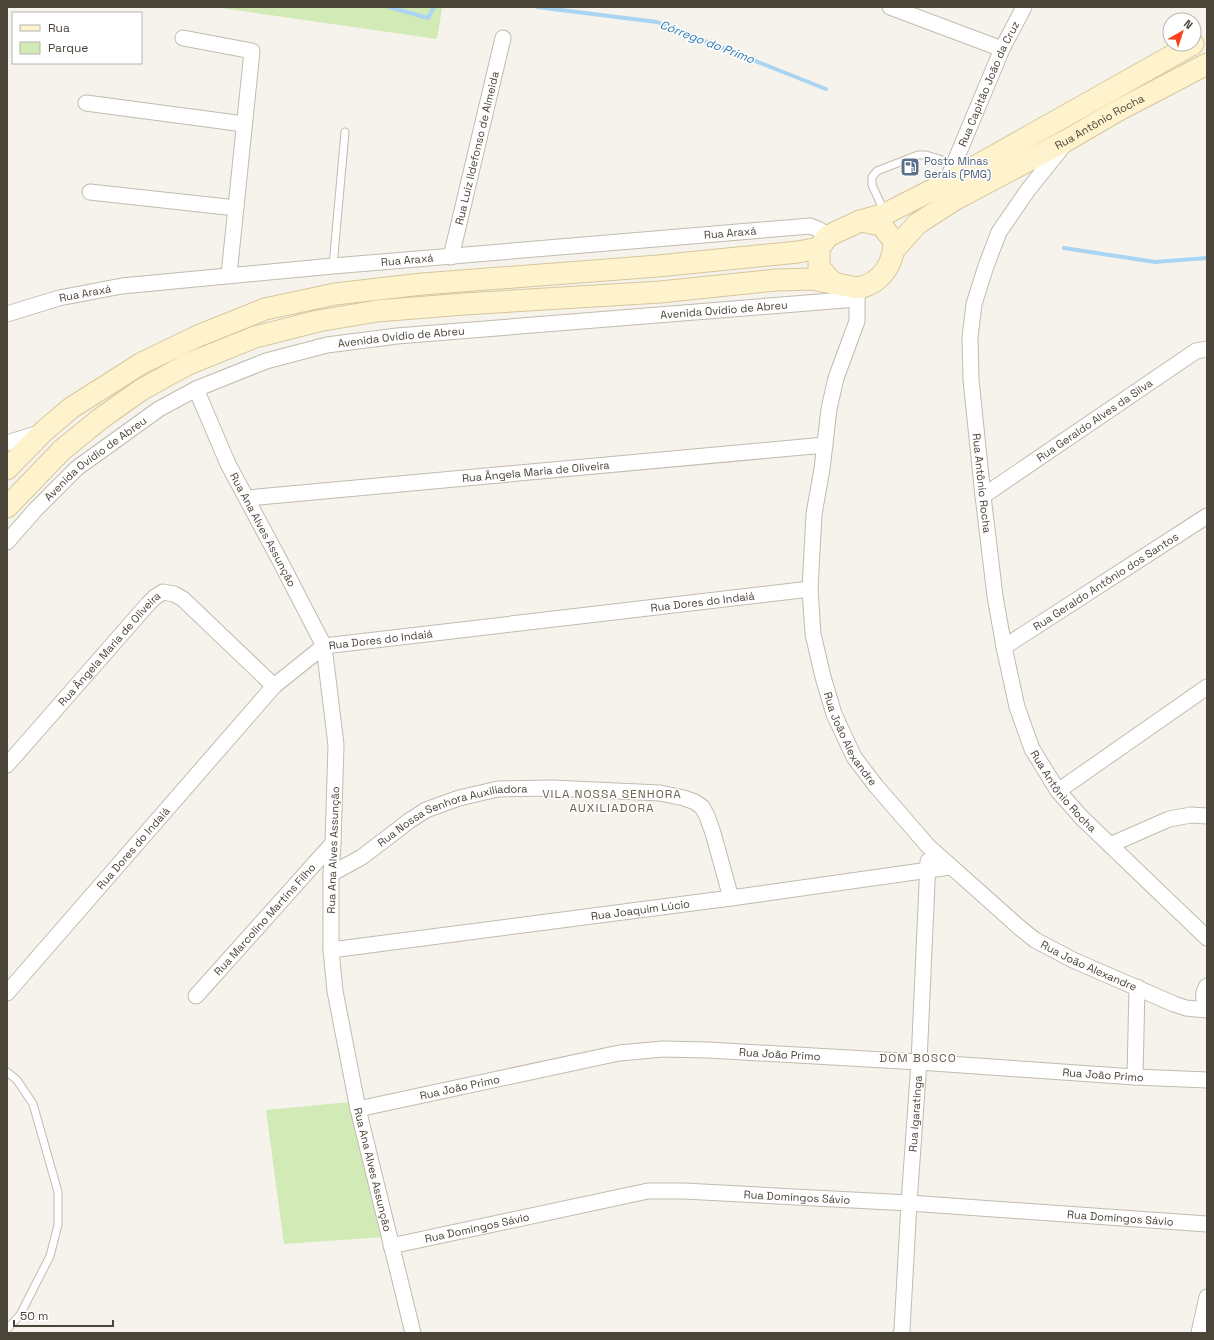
<svg xmlns="http://www.w3.org/2000/svg" width="1214" height="1340" font-family="'Space Grotesk',sans-serif">
  <style>
    .green { fill: #d2eab5 }
    .lines { fill: none; stroke-linecap: round; stroke-linejoin: round }
    .stream { stroke: #a9d4f2; stroke-width: 4 }
    .service-casing { stroke: #c2bbae; stroke-width: 9 }
    .minor-casing { stroke: #c2bbae; stroke-width: 17 }
    .secondary-casing { stroke: #d6c79b; stroke-width: 23 }
    .service { stroke: #fff; stroke-width: 7 }
    .minor { stroke: #fff; stroke-width: 15 }
    .secondary { stroke: #fff3cd; stroke-width: 21 }
    .labels { text-anchor: middle; stroke-width: 3; stroke-linejoin: round; paint-order: stroke }
    .street-label { font-size: 11px; fill: #4b4439; stroke: #fff }
    .service-label { font-size: 11px; fill: #4e5e75; stroke: #fff; text-anchor: start }
    .water-label { font-size: 12px; font-style: italic; fill: #2e7ab2; stroke: #fff }
    .neighbourhood-label { font-size: 12px; letter-spacing: 1px; fill: #6e6250; stroke: #fff }
  </style>
  <rect width="100%" height="100%" fill="#f6f3ec"/>
  <!-- green -->
  <path class="green" d="M214,7H443L442,8L437,39Z
    M350,1102L384,1237L284,1244L266,1110Z"/>
  <g class="lines">
    <!-- stream -->
    <path class="stream" d="M389,7L428,18L434,7
      M537,7L657,22L826,89
      M1064,248L1155,262L1207,258"/>
    <defs>
      <path id="service" d="M885,213L872,185V177L877,171L918,155H926L933,157L954,164
        M333,266L345,132
        M7,1072L17,1080L33,1104L58,1192V1225L50,1256L20,1315L7,1329"/>
      <g id="minor">
        <path d="M890,7L1002,49"/>
        <path d="M183,38L252,51L229,275"/>
        <path d="M86,103L244,124"/>
        <path id="s1" d="M1064,145L1028,190L999,232L986,266L974,304L970,337L971,380L983,496L995,596L1004,647L1017,707L1032,749L1058,791L1082,818L1207,938"/>
        <path id="s2" d="M946,183L1002,49L1024,7"/>
        <path d="M90,192L236,208"/>
        <path id="s3" d="M451,257L503,38"/>
        <path id="s4" d="M857,288V321L836,378L829,409L822,469L814,514L810,589L813,634L823,677L834,714L854,757L876,786L928,846L1020,928L1035,940L1073,960L1174,1004L1186,1008L1207,1010"/>
        <path id="s5" d="M7,314L59,298L122,286L333,266L810,226L818,229L828,236"/>
        <path id="s6" d="M196,389L228,464L279,559L324,646L336,745L333,843L331,874V950L335,991L358,1109L413,1333"/>
        <path d="M7,443L42,432"/>
        <path id="s7" d="M983,496L1196,351L1207,349"/>
        <path id="s8" d="M247,498L825,445"/>
        <path id="s9" d="M7,542L36,509L77,468L159,409L196,389L266,361L327,345L397,336L857,299"/>
        <path id="s10" d="M1004,647L1207,516"/>
        <path id="s11" d="M7,765L148,604L155,597L163,592L174,594L183,599L274,686"/>
        <path d="M1058,791L1207,687"/>
        <path d="M1110,845L1169,819L1191,815L1207,816"/>
        <path id="s12" d="M331,874L362,857L409,821L426,810L459,798L498,789L552,788L660,793L684,798L695,802L702,807L707,816L713,833L731,898"/>
        <path id="s13" d="M331,950L731,898L950,867"/>
        <path d="M1207,986C1203,992 1202,999 1207,1005"/>
        <path id="s14" d="M7,993L274,686L324,646L810,589"/>
        <path id="s15" d="M196,996L333,843"/>
        <path d="M1135,1077L1137,987"/>
        <path id="s16" d="M358,1109L619,1053L663,1049L708,1050L919,1062L1135,1077L1207,1080"/>
        <path id="s17" d="M391,1246L648,1191H684L909,1203L1207,1224"/>
        <path id="s18" d="M901,1333L902,1330L909,1203L919,1062L928,861"/>
        <path d="M1199,1333L1207,1297"/>
      </g>
      <g id="secondary">
        <path id="s19" d="M894,250L917,224L954,200L1069,139L1117,111L1207,64"/>
        <path d="M833,283L819,267V248L828,236L860,221L885,214L946,183L1193,44"/>
        <path d="M7,469L44,431L71,408L142,363L198,336L265,309L335,294L422,284L658,266L798,252L819,248"/>
        <path d="M7,507L62,450L100,419L141,390L188,364L255,337L318,321L377,311L464,304L660,292L776,280L812,279L857,288C881,284 894,264 894,241L881,225L860,221"/>
      </g>
    </defs>
    <!-- service casing -->
    <use href="#service" class="service-casing"/>
    <!-- minor casing -->
    <use href="#minor" class="minor-casing"/>
    <!-- secondary casing -->
    <use href="#secondary" class="secondary-casing"/>
    <!-- service -->
    <use href="#service" class="service"/>
    <!-- minor -->
    <use href="#minor" class="minor"/>
    <!-- secondary -->
    <use href="#secondary" class="secondary"/>
  </g>
  <!-- icons -->
  <defs>
    <symbol id="fuel-square" viewBox="-11 -11 22 22"><rect x="-9" y="-9" width="18" height="18" rx="4" fill="#5c6f8a" stroke="#fff"/><path d="M-5.5-6h7V0h2V4h1.3V-2.5L3-4.5l.8-.8L6-3V5H2.5V1h-1V6h-7ZM-4.2-4.7v3.2H.2V-4.7Z" fill="#fff"/></symbol>
  </defs>
  <g fill-rule="evenodd">
    <use href="#fuel-square" x="899" y="156" width="22" height="22"/>
  </g>
  <g class="labels">
    <!-- street labels -->
    <g class="street-label">
      <text dy="4" stroke="none"><textPath href="#s2" startOffset="108">Rua Capitão João da Cruz</textPath></text>
      <text dy="4" stroke="none"><textPath href="#s19" startOffset="244">Rua Antônio Rocha</textPath></text>
      <text dy="4" stroke="none"><textPath href="#s3" startOffset="112">Rua Luiz Ildefonso de Almeida</textPath></text>
      <text dy="4" stroke="none"><textPath href="#s5" startOffset="729">Rua Araxá</textPath></text>
      <text dy="4" stroke="none"><textPath href="#s5" startOffset="405">Rua Araxá</textPath></text>
      <text dy="4" stroke="none"><textPath href="#s5" startOffset="81">Rua Araxá</textPath></text>
      <text dy="4" stroke="none"><textPath href="#s9" startOffset="782">Avenida Ovídio de Abreu</textPath></text>
      <text dy="4" stroke="none"><textPath href="#s9" startOffset="458">Avenida Ovídio de Abreu</textPath></text>
      <text dy="4" stroke="none"><textPath href="#s7" startOffset="135">Rua Geraldo Alves da Silva</textPath></text>
      <text dy="4" stroke="none"><textPath href="#s9" startOffset="122">Avenida Ovídio de Abreu</textPath></text>
      <text dy="4" stroke="none"><textPath href="#s8" startOffset="290">Rua Ângela Maria de Oliveira</textPath></text>
      <text dy="4" stroke="none"><textPath href="#s1" startOffset="365">Rua Antônio Rocha</textPath></text>
      <text dy="4" stroke="none"><textPath href="#s6" startOffset="156">Rua Ana Alves Assunção</textPath></text>
      <text dy="4" stroke="none"><textPath href="#s10" startOffset="121">Rua Geraldo Antônio dos Santos</textPath></text>
      <text dy="4" stroke="none"><textPath href="#s14" startOffset="852">Rua Dores do Indaiá</textPath></text>
      <text dy="4" stroke="none"><textPath href="#s14" startOffset="528">Rua Dores do Indaiá</textPath></text>
      <text dy="4" stroke="none"><textPath href="#s11" startOffset="155">Rua Ângela Maria de Oliveira</textPath></text>
      <text dy="4" stroke="none"><textPath href="#s4" startOffset="464">Rua João Alexandre</textPath></text>
      <text dy="4" stroke="none"><textPath href="#s1" startOffset="689">Rua Antônio Rocha</textPath></text>
      <text dy="4" stroke="none"><textPath href="#s12" startOffset="138">Rua Nossa Senhora Auxiliadora</textPath></text>
      <text dy="4" stroke="none"><textPath href="#s14" startOffset="192">Rua Dores do Indaiá</textPath></text>
      <text transform="translate(333 850) rotate(-88)" y="4">Rua Ana Alves Assunção</text>
      <text dy="4" stroke="none"><textPath href="#s13" startOffset="312">Rua Joaquim Lúcio</textPath></text>
      <text dy="4" stroke="none"><textPath href="#s15" startOffset="103">Rua Marcolino Martins Filho</textPath></text>
      <text dy="4" stroke="none"><textPath href="#s4" startOffset="800">Rua João Alexandre</textPath></text>
      <text dy="4" stroke="none"><textPath href="#s16" startOffset="428">Rua João Primo</textPath></text>
      <text dy="4" stroke="none"><textPath href="#s16" startOffset="752">Rua João Primo</textPath></text>
      <text dy="4" stroke="none"><textPath href="#s16" startOffset="104">Rua João Primo</textPath></text>
      <text dy="4" stroke="none"><textPath href="#s18" startOffset="220">Rua Igaratinga</textPath></text>
      <text dy="4" stroke="none"><textPath href="#s6" startOffset="816">Rua Ana Alves Assunção</textPath></text>
      <text dy="4" stroke="none"><textPath href="#s17" startOffset="412">Rua Domingos Sávio</textPath></text>
      <text dy="4" stroke="none"><textPath href="#s17" startOffset="736">Rua Domingos Sávio</textPath></text>
      <text dy="4" stroke="none"><textPath href="#s17" startOffset="88">Rua Domingos Sávio</textPath></text>
    </g>
    <!-- service labels -->
    <g class="service-label">
      <text x="924" y="165">Posto Minas<tspan x="924" dy="13">Gerais (PMG)</tspan></text>
    </g>
    <!-- water labels -->
    <g class="water-label">
      <text transform="translate(707 42) rotate(21)" y="4">Córrego do Primo</text>
    </g>
    <!-- neighbourhood labels -->
    <g class="neighbourhood-label">
      <text x="612" y="798">VILA NOSSA SENHORA<tspan x="612" dy="14">AUXILIADORA</tspan></text>
      <text x="918" y="1062">DOM BOSCO</text>
    </g>
  </g>
  <!-- border -->
  <rect width="1214" height="1340" fill="none" stroke="#4b4439" stroke-width="16"/>
  <!-- legend -->
  <rect x="12" y="12" width="130" height="52" fill="#ffffff" stroke="#b7b4b0"/>
  <rect x="20" y="25" width="20" height="6" fill="#fff3cd" stroke="#b7b4b0"/>
  <text x="48" y="32" font-size="12" fill="#4b4439">Rua</text>
  <rect x="20" y="42" width="20" height="12" fill="#d2eab5" stroke="#b7b4b0"/>
  <text x="48" y="52" font-size="12" fill="#4b4439">Parque</text>
  <!-- north arrow -->
  <g transform="translate(1182 32) rotate(39)"><circle r="19" fill="#ffffff" stroke="#b7b4b0"/>
  <path d="M0-3L7 15L0 10L-7 15Z" fill="#fc3f1d"/>
  <text y="-6" font-size="11" font-weight="bold" text-anchor="middle" fill="#4b4439">N</text>
  </g>
  <!-- scale -->
  <path d="M14 1320v6h99v-6" fill="none" stroke="#4b4439" stroke-width="2"/>
  <text x="20" y="1320" font-size="12" fill="#4b4439" stroke="#ffffff" stroke-width="3" paint-order="stroke">50 m</text>
</svg>
